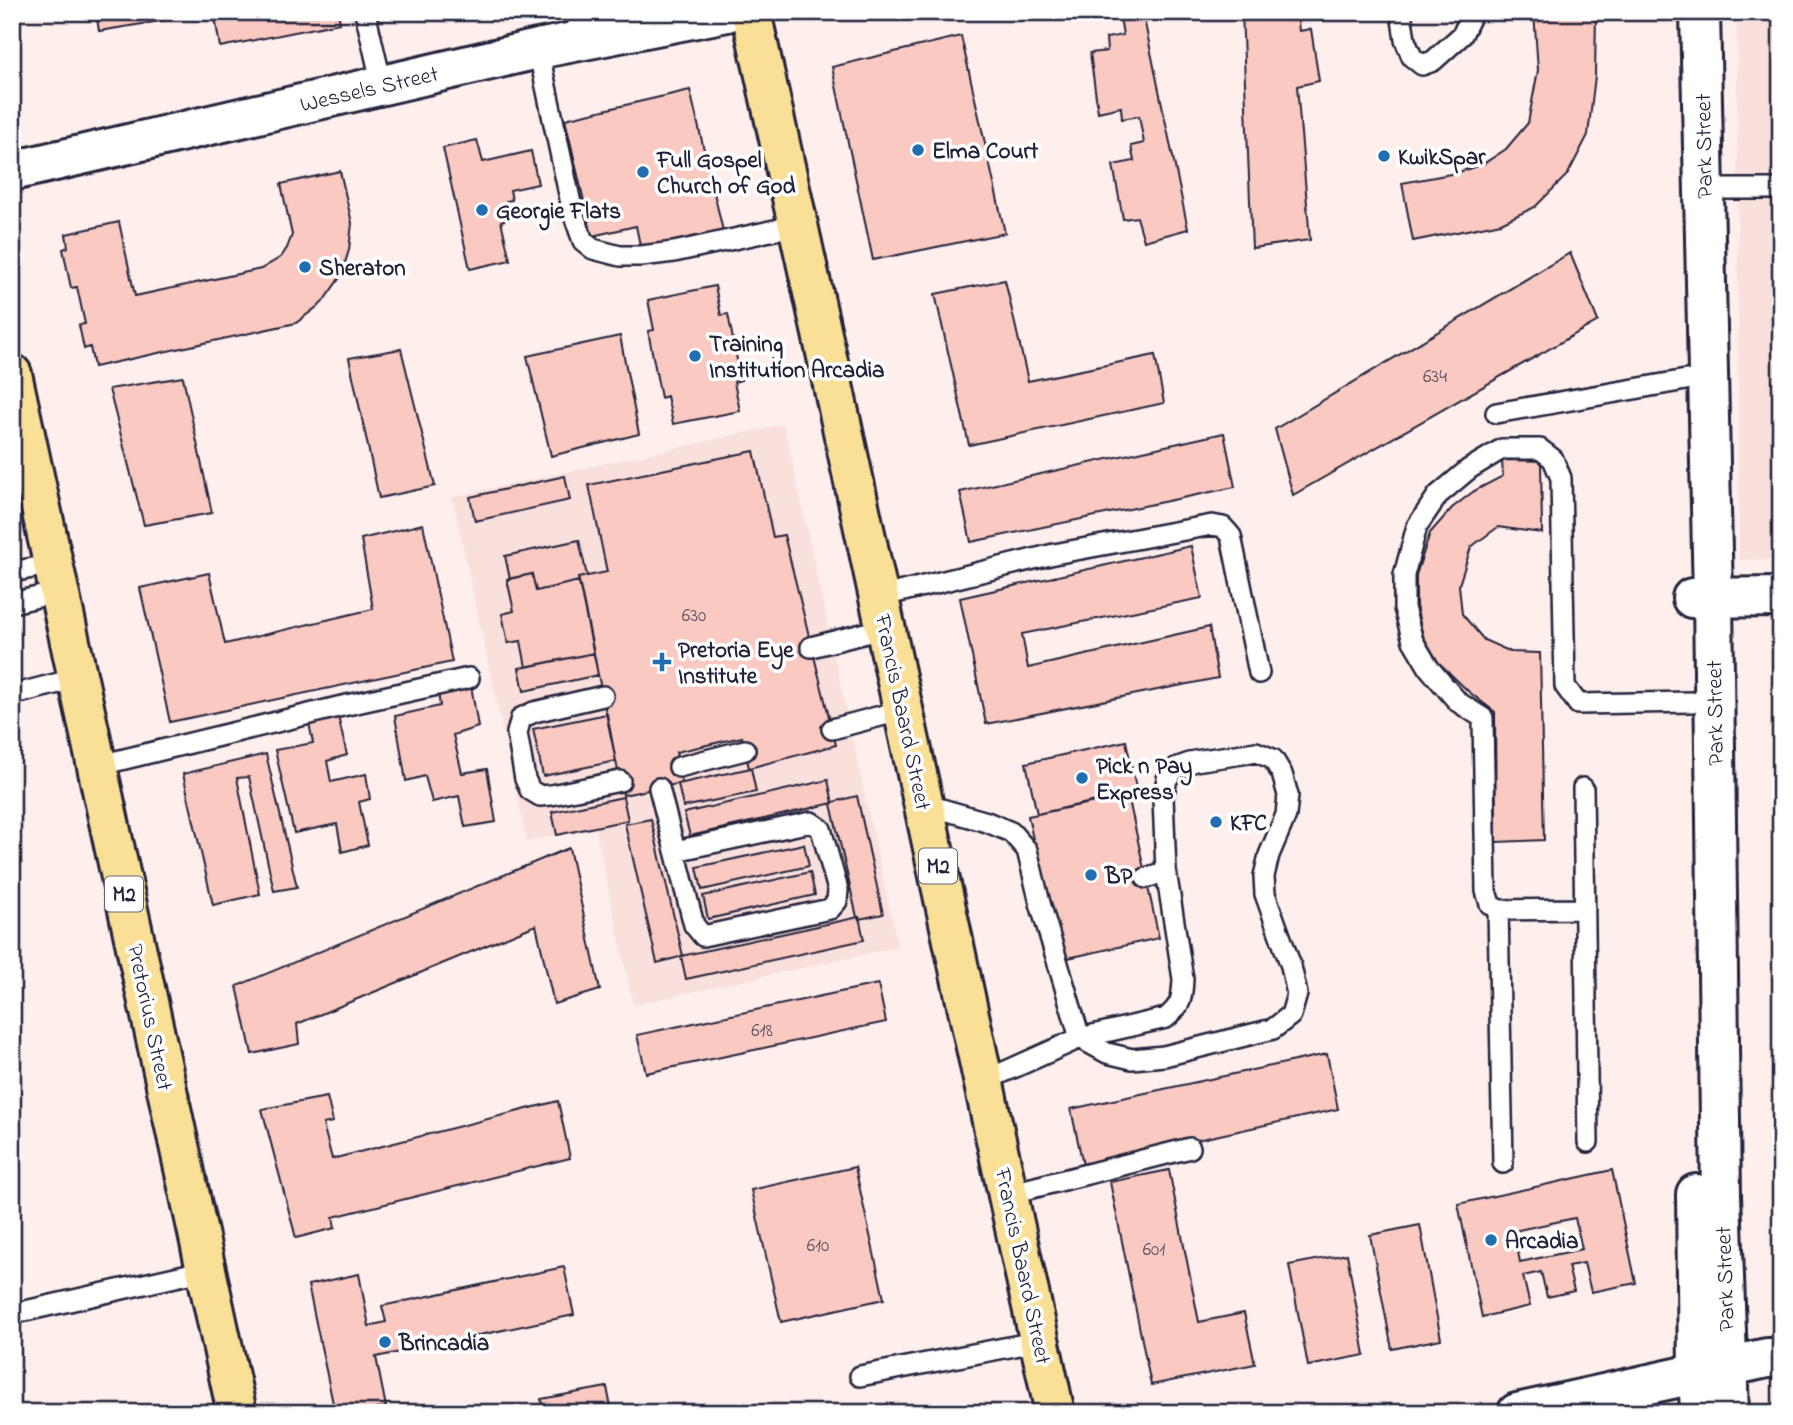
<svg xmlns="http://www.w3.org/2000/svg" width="1793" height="1425" font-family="'Indie Flower',sans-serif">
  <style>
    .built { fill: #f9e0dd }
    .building { fill: #facac2; stroke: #22223b; stroke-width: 2; fill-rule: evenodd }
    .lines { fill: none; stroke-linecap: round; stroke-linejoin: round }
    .lane-casing { stroke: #22223b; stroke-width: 24 }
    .street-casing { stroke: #22223b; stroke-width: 44 }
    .secondary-casing { stroke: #22223b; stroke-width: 44 }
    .primary-casing { stroke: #22223b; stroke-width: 44 }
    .lane { stroke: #fff; stroke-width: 19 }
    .street { stroke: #fff; stroke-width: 38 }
    .secondary { stroke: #fff; stroke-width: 38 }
    .primary { stroke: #fadf96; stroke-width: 38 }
    .poi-dot { fill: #1f6fb2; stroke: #fff; stroke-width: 2.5 }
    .labels { text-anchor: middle; stroke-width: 7; stroke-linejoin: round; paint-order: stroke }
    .number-label { font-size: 19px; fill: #584c5d }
    .shield { fill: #fff; stroke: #646476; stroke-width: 2 }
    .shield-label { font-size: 21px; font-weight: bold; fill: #22223b }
    .street-label { font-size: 23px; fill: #22223b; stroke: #fff }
    .poi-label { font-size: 23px; font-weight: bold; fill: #22223b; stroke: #fff; text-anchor: start }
  </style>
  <rect width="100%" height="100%" fill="#feefed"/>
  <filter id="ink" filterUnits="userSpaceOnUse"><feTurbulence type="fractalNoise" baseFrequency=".0143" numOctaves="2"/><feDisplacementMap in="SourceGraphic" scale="14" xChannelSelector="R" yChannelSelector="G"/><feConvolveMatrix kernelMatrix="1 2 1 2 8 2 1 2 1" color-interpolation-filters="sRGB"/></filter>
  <g filter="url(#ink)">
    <!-- built -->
    <path class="built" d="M1737,12H1781V559L1739,560Z
      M784,424L898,947L633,1005L595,827L527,842L452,497Z"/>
    <!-- building -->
    <path class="building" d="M96,12H178L179,18L99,31Z
      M214,12H338L340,23L220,47Z
      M1242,12H1297L1299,31L1311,29L1319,81L1297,86L1310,240L1252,248Z
      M1534,12H1596L1595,76L1588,135L1568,174L1535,207L1501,223L1413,241L1402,183L1456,173L1483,164L1506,149L1528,123L1538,70Z
      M1143,14L1188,229L1144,241L1137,217L1123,219L1113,165L1134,161L1131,146L1144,143L1139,116L1122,119L1121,107L1098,112L1090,53L1107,51L1106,38L1123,35L1120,17Z
      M961,36L1005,233L873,260L832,67Z
      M690,90L723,231L641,250L636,226L592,236L565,119Z
      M477,140L483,162L531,151L538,184L510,190L512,200L506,201L510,219L501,221L510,260L470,269L443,148Z
      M340,171L352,223L349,250L341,276L322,303L296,323L94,367L90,347L84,349L79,325L85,324L77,287L71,288L63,249L68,247L66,234L119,222L135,296L261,269L281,257L287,248L292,235L281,184Z
      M1570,253L1598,321L1293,495L1275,429Z
      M1005,280L1028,381L1155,355L1164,403L969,445L935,294Z
      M715,286L721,315L728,314L741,380L734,382L740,411L673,424L667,396L661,398L648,331L654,330L648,300Z
      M620,336L639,434L551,456L527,356Z
      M401,349L435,486L379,498L349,358Z
      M183,377L212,513L144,525L109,389Z
      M1224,433L1235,487L971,542L960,492Z
      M754,451L773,537L784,535L836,745L749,768L742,737L676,752L682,783L623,795L578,578L607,572L589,485Z
      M1502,460L1541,461L1542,533L1498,527L1471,547L1459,585L1462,614L1484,640L1511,652L1540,653L1544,840L1496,842L1495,712L1469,692L1438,662L1423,636L1416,606V575L1430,533L1452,508L1474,491L1503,476Z
      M565,476L570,500L475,521L470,497Z
      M423,524L452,662L170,722L140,588L209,573L225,644L373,609L361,539Z
      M579,540L587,576L578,578L579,581L536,591L532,574L510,579L505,556Z
      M1191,546L1202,598L1022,634L1028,668L1209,627L1218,678L986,724L960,598Z
      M532,574L536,591L579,581L594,653L526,667L521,641L508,643L502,614L514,611L507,579Z
      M594,653L598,675L524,691L519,668Z
      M471,685L478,727L453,735L462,773L487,769L496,822L465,827L459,796L432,802L425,776L406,781L395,716L440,706L438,692Z
      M337,712L347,755L327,761L331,782L366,774L370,799L359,802L368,845L342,852L337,824L294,833L275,750L313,743L308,718Z
      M607,714L616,761L543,776L533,729Z
      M1126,741L1137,792L1037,814L1026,763Z
      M266,754L297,887L274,891L249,777L237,778L260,894L213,905L183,774Z
      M751,768L756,792L683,807L678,784Z
      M828,780L833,803L690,836L684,813Z
      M1128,795L1159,938L1059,960L1028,816Z
      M857,796L883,914L859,919V917H857L831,804L833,803V802Z
      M623,797L628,820L557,835L552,812Z
      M651,819L683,956L657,963L625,824Z
      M804,844L809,866L702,890L697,867Z
      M569,848L600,990L554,1004L536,925L297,1024L299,1044L252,1054L237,986Z
      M810,872L815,895L708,919L703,896Z
      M859,917L864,940L686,979L681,956Z
      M878,984L886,1022L646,1073L637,1035Z
      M1327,1054L1338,1109L1083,1165L1071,1109Z
      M327,1097L333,1122L323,1124L332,1159L558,1101L570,1158L333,1217L335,1228L296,1238L262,1109Z
      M855,1167L884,1299L781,1322L751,1190Z
      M1169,1170L1199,1322L1244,1313L1255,1364L1151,1385L1110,1182Z
      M1612,1170L1636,1283L1591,1292L1584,1263L1568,1266L1574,1291L1547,1297L1541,1272L1523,1276L1530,1306L1482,1317L1458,1204ZM1575,1218L1582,1249L1520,1262L1514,1231Z
      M1420,1225L1441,1339L1392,1349L1370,1235Z
      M1347,1254L1365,1355L1308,1366L1289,1265Z
      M564,1267L574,1315L376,1357L386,1407L358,1413H335L308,1285L359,1274L369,1326L386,1322L382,1306Z
      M607,1387L611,1408L586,1413H544L541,1399Z"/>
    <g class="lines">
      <defs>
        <path id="lane" d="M365,12L382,85
          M576,12L582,41
          M1401,12L1405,40L1412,57L1422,65L1433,61L1462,35L1473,12
          M538,49L573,213L583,241L593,249L620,256H641L674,252L798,225
          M1704,189H1781
          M1496,413L1686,380
          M12,572L53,564
          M879,597L1054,554L1212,525L1223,527L1231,536L1259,673
          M12,603L59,592
          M811,647L886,628
          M12,695L78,678
          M603,696L534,712L521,718L517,733L525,779L530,790L540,796L551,795L620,781
          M832,729L903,710
          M96,766L338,707L469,678
          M679,767L745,750
          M659,788L694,925L703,936L830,909L837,901L838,890L821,829L811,822L675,851
          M1583,788L1588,1142
          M924,804L987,822L1011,832L1027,850L1040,903L1080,1038L984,1081
          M1585,909L1498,910L1490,904L1486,891L1483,718L1458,702L1429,668L1413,641L1404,608V575L1417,526L1438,495L1469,469L1502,449H1540L1553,459L1561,478L1565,686L1578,704L1692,702
          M1498,910L1503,1163
          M1080,1038L1107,1053L1132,1059L1164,1056L1273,1029L1291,1015L1297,994L1291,966L1265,894L1264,876L1269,855L1286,815L1288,795L1282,774L1273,759L1256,752L1195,761L1176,768L1167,779L1163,798L1166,871L1146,878
          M1080,1038L1166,1018C1182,1005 1182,998 1183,979L1166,871
          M1008,1194L1190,1148
          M12,1314L206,1270
          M860,1376L1040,1341"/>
        <path id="street" d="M12,171L538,49L727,12
          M1692,598L1781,597
          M1517,1413L1767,1358H1781"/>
        <path id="secondary" d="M1700,12L1713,598L1721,1195L1729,1413
          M1696,1194L1698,1373L1700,1413"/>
        <path id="primary" d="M751,12L819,320L1055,1413
          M12,374L237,1413"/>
      </defs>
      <!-- lane casing -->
      <use href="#lane" class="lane-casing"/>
      <!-- street casing -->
      <use href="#street" class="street-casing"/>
      <!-- secondary casing -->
      <use href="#secondary" class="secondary-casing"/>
      <!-- primary casing -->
      <use href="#primary" class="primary-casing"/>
      <!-- lane -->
      <use href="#lane" class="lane"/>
      <!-- street -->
      <use href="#street" class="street"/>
      <!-- secondary -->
      <use href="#secondary" class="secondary"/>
      <!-- primary -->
      <use href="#primary" class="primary"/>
    </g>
  </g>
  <!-- markers -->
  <g class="poi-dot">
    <circle cx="918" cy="150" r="7"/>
    <circle cx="1384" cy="156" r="7"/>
    <circle cx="643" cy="172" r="7"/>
    <circle cx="482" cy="210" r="7"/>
    <circle cx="305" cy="267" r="7"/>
    <circle cx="695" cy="356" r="7"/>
    <path d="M658.5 651.5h7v7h7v7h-7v7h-7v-7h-7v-7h7z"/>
    <circle cx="1082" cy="778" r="7"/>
    <circle cx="1216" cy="822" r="7"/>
    <circle cx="1091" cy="875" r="7"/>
    <circle cx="1491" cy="1240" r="7"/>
    <circle cx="385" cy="1342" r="7"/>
  </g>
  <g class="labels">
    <!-- number labels -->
    <g class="number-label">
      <text x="1435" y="382">634</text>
      <text x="694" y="621">630</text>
      <text x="762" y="1036">618</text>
      <text x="818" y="1251">610</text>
      <text x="1154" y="1255">601</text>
    </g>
    <!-- shield labels -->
    <g class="shield">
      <rect x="919" y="848.5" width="38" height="35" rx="5"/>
      <rect x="105" y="876.5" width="38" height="35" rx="5"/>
    </g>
    <g class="shield-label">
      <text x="938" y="873">M2</text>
      <text x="124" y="901">M2</text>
    </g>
    <!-- street labels -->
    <g class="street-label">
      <text transform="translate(369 88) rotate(-13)" y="8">Wessels Street</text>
      <text transform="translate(1703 146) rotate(-91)" y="8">Park Street</text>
      <text transform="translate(904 712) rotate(78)" y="8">Francis Baard Street</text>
      <text transform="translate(1714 713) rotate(-91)" y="8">Park Street</text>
      <text transform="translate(151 1017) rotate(78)" y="8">Pretorius Street</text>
      <text transform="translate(1024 1266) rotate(78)" y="8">Francis Baard Street</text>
      <text transform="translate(1724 1279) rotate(-92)" y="8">Park Street</text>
    </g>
    <!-- poi labels -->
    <g class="poi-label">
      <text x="932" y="158">Elma Court</text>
      <text x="1398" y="164">KwikSpar</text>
      <text x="657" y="167">Full Gospel<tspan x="657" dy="26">Church of God</tspan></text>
      <text x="496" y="218">Georgie Flats</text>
      <text x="319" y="275">Sheraton</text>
      <text x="709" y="351">Training<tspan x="709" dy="26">Institution Arcadia</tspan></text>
      <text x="678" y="657">Pretoria Eye<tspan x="678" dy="26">Institute</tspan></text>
      <text x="1096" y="773">Pick n Pay<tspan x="1096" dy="26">Express</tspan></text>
      <text x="1230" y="830">KFC</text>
      <text x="1105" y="883">BP</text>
      <text x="1505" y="1248">Arcadia</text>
      <text x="399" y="1350">Brincadia</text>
    </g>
  </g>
  <!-- margin -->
  <rect width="1793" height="1425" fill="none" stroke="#fff" stroke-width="42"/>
  <rect x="21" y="21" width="1751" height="1383" fill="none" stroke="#22223b" stroke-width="2.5" filter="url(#ink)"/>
</svg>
